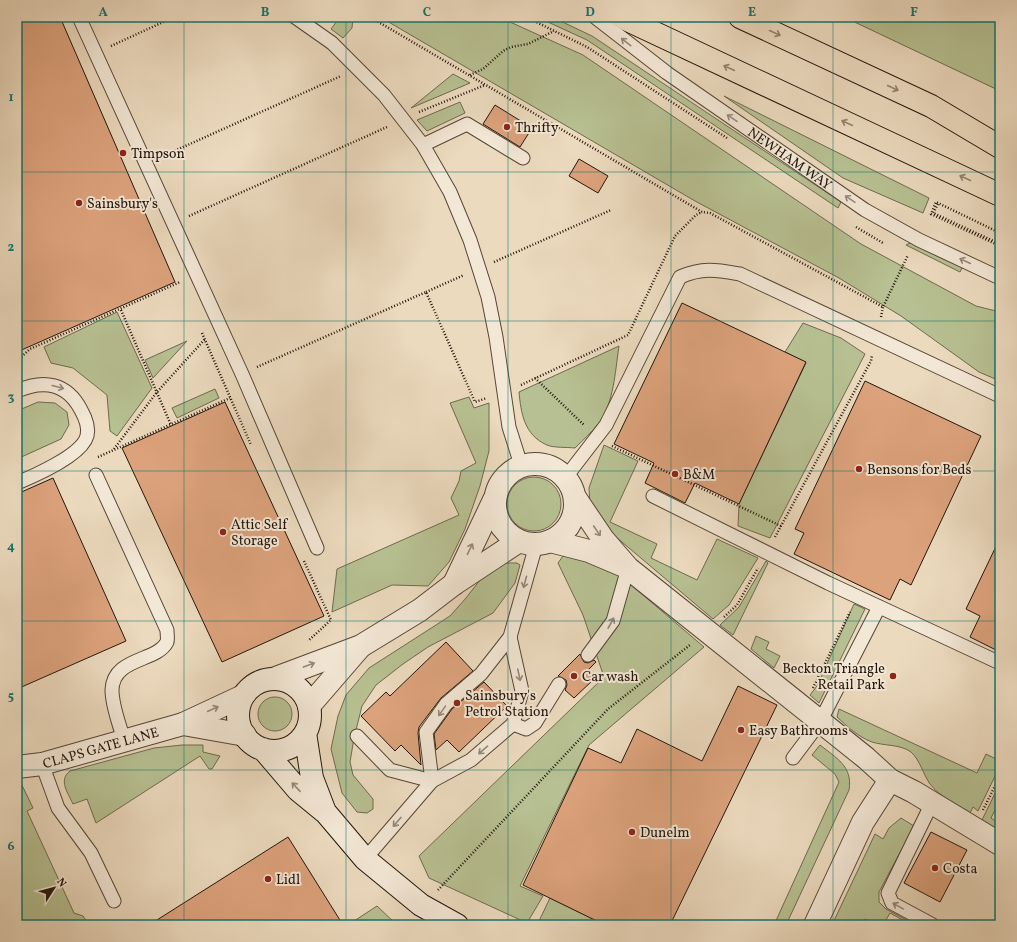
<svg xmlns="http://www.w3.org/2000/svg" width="1017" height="942" font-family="Vollkorn,serif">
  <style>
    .green { fill: #b7c092; stroke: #6d6a4f }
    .building { fill: #dca27c; stroke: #23150c }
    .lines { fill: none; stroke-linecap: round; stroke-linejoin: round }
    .lane-casing { stroke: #554638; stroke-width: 15 }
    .street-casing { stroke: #554638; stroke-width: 24 }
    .secondary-casing { stroke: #23150c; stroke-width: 24 }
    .highway-casing { stroke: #23150c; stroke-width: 24 }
    .path { stroke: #23150c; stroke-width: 2.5; stroke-dasharray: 1 2; stroke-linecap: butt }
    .lane { stroke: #f3e7d5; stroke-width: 13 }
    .street { stroke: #f3e7d5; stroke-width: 22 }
    .secondary { stroke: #f3e7d5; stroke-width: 22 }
    .highway { stroke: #ecdabe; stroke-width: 22 }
    .oneway { stroke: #92816e }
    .oneway2 { stroke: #95887b }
    .grid { fill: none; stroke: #0f766e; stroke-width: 1; stroke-opacity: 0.55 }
    .poi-dot { fill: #8f2418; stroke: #f3e7d5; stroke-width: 1.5 }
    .labels { text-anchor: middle; stroke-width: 4; stroke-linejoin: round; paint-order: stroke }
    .poi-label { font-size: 14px; fill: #23150c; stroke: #f3e7d5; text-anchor: start }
    .street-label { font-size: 14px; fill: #23150c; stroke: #f3e7d5 }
    .neatline { fill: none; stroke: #0f766e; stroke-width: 1.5 }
    .grid-label { font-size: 13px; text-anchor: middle; font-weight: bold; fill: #0f766e }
  </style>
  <rect width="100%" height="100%" fill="#ecdabe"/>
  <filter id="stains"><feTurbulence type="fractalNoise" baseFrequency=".005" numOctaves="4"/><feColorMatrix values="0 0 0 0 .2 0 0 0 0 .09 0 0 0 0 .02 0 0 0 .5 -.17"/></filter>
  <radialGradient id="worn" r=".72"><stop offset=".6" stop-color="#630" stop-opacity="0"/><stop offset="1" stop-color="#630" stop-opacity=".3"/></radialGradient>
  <!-- green -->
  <path class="green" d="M340,17H353L352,28L343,38L331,29Z
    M380,17H499L583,55L861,244L976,306L1000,312V381L979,372L901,316L839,278L695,201Z
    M537,17H552L592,36L841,202L838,208L587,40Z
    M844,17H1000V90H998Z
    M453,74L470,83L411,108Z
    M724,96L929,198L923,213L843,178Z
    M460,102L465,113L427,131L417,120Z
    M912,242L963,266L960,272L906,245Z
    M117,312L152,388L117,436L110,431L107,395L73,368L51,363L44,347Z
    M803,323L841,338L865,354L770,538L738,526L739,504L806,363L785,352Z
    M187,341L153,378L145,360Z
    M619,346C615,372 614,402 599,423C592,432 583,440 575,448C566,447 554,448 547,445C524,435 521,413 519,392Z
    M215,389L219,398L177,418L172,408Z
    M469,397L474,408L489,403V451L480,486L465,529L449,562L428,586L392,585L332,612L337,569L459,515L451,498L459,481L461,471L476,463L450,403Z
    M38,402L55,403L67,412L69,425L61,439L17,459V411Z
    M604,445L638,461L610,522L657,544L651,558L697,580L717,539L758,558L729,605L713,619L603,526L590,505L589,488Z
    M507 504a27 27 0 1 1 54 0a27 27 0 1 1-54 0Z
    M576,538L704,647L589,745L520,886L543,896L527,923L429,878L419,856L604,677L583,615L558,563Z
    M766,561L768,563L733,635L720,625L739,607Z
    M505,563H517L520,565L515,583L493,613L428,647L403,664L376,685L362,706L354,738L350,762L353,775L373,799V809L367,813L357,812L342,793L331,749L338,716L346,695L369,668L450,616L466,598L480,580Z
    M854,604L865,609L819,703L810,695L817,686Z
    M756,636L769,642L766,649L780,656L774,668L751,649Z
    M258 714a17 17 0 1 1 34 0a17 17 0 1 1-34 0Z
    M839,709L977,773L986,754L1000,761V766L978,811L973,807L970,813C956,804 940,797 930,784C923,774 920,760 911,752C900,744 884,746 872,742C858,737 847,726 837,717Z
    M182,745H203V752L220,756L212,769H209L200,756L96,823L87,799L73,804C68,793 58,780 70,771L154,748Z
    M820,745C836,758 853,766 849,790L786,925H774L839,782L835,774L812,755Z
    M17,779H19L33,808L27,811L74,913L83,916L89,925H17Z
    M1000,783V800L991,818L1000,824V830H997L982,820Z
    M901,818L914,826L879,892V902L886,909L916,925H912L890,913L883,925H877L865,919L862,925H832L875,834L883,839L889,828Z
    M550,898L605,925H571L539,921Z
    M377,906L397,925H348Z"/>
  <!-- building -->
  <path class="building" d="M17,17H60L175,282L17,352Z
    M495,105L532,128L520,147L483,124Z
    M579,159L608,176L598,193L569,176Z
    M682,303L806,362L739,504L695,483L685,503L645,483L654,463L614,444Z
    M865,381L981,436L911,585L900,579L890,600L794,554L804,533L795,529Z
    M225,402L324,616L222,662L122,448Z
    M53,478L126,641L17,689V494Z
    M1000,538V652L970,637L980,616L966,609Z
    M446,642L473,671L441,698L419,727L418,733L421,765L401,745L395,751L361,716L386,692L390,696Z
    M580,654L584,662L588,663L594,660L596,662L586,672L594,679L574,698L565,690L567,685L566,680L558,676Z
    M484,682L507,706L459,752L447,740L436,750L434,734L452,709Z
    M738,686L777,705L670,925H605L523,885L588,748L621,763L637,729L702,761Z
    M931,832L967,850L940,902L904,883Z
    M288,837L343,925H149Z"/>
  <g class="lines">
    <defs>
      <g id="lane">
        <path d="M79,17L242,374L317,548"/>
        <path d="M295,17L332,43L384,95L423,145L450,192L470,240L488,297L496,337L509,427L521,465"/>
        <path id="s1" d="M595,17L667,73L865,210L919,240L1000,278"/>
        <path d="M423,145L467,124L523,158"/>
        <path d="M17,391C44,379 67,383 81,410C85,417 89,428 87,436C82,455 34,476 17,483"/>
        <path d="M96,475L167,630C167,634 168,639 167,642C157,662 113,657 112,690C112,707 120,725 124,741"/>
        <path d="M566,477L606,425L680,277C703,267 717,270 740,274L1000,396"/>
        <path d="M653,496L828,583L1000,663"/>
        <path d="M588,655L613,621L628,568"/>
        <path d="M513,724L526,729L535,723L559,684"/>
        <path d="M357,736L390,770L432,781L471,760L513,724L522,691L510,637"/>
        <path d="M793,758L820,722L879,607"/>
        <path d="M42,764L58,808L91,853L114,901"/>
        <path d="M932,803L888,893L892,903L933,925"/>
        <path d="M365,859L432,781L426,732L446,704L481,674L510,637L536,545"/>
      </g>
      <g id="street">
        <circle cx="535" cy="504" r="40"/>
        <path d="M576,499L603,539L628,568L866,758L890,780L914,792L1000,844"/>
        <path d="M550,541L589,551L622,565"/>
        <path d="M454,584L494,500"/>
        <path d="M273,679L361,646L420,610L454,584L519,541"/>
        <path d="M309,706L360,647"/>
        <path d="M183,724L245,735"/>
        <path id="s2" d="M17,767L42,764L183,724L243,696"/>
        <path d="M815,925L863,822L890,780"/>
      </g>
      <path id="secondary" d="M238 715a36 36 0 1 1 72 0a36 36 0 1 1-72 0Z
        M305,733L312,778L325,812
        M263,749L298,790L326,813L365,859L421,905L457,925"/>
      <path id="highway" d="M621,17L1000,195
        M740,17L931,106L1000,147"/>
    </defs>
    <!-- lane casing -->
    <use href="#lane" class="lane-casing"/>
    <!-- street casing -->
    <use href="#street" class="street-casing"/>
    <!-- secondary casing -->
    <use href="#secondary" class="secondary-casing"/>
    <!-- highway casing -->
    <use href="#highway" class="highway-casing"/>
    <!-- path -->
    <path class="path" d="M370,17L702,212L710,213L883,307L908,255
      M526,17L587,47L727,138
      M111,46L174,17
      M470,75L483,69L503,51L511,47L528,44L554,31
      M419,112L485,85
      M161,157L341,76
      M938,204L933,213L1000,244
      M189,216L387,127
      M856,227L883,243
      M1000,233L936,202L931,214L1000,246
      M494,262L611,210
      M426,292L464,275
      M121,310L171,425
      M881,317L883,307
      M202,333L251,445
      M17,361L30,349L180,282
      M257,367L426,292L475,402L487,398
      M535,378L584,425
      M521,385L628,335L675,236L696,215L702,212
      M612,446L781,526
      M114,449L157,392L205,339
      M98,457L230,398
      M775,537L871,361L872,355
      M304,561L331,620L308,641
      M724,617L737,605L758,568
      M813,688L850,612
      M983,810L1000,776
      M438,890L608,709L690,645"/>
    <!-- lane -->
    <use href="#lane" class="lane"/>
    <!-- street -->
    <use href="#street" class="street"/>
    <!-- secondary -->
    <use href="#secondary" class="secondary"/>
    <!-- highway -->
    <use href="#highway" class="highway"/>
  </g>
  <!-- one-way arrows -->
  <defs><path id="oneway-shaft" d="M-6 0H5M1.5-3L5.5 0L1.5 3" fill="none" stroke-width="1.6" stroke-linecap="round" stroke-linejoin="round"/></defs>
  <g class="oneway">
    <use href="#oneway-shaft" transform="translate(775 33) rotate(25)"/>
    <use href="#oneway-shaft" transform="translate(729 68) rotate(-155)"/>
    <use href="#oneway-shaft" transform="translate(893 88) rotate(25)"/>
    <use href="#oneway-shaft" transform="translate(847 123) rotate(-155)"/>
    <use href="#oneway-shaft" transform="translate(965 178) rotate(-155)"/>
  </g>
  <g class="oneway2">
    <use href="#oneway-shaft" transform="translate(626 42) rotate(-142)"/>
    <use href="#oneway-shaft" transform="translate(732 118) rotate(-146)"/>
    <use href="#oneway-shaft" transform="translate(850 199) rotate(-146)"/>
    <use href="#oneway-shaft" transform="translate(965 261) rotate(-155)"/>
    <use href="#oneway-shaft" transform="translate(58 387) rotate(15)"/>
    <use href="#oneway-shaft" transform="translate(597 531) rotate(56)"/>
    <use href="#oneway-shaft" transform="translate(470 549) rotate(-64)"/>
    <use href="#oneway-shaft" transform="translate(525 582) rotate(105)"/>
    <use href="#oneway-shaft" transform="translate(611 623) rotate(-61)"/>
    <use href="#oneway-shaft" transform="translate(309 665) rotate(-20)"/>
    <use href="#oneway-shaft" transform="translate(519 675) rotate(78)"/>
    <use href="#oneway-shaft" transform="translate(213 709) rotate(-25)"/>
    <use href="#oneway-shaft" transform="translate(442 711) rotate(125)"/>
    <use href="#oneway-shaft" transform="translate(483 750) rotate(139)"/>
    <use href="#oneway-shaft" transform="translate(296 787) rotate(-133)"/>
    <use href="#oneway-shaft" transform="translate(397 822) rotate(131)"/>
    <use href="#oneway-shaft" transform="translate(898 906) rotate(-151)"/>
  </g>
  <!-- grid -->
  <path class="grid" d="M184,17V925M346,17V925M508,17V925M671,17V925M833,17V925M17,172H1000M17,321H1000M17,471H1000M17,621H1000M17,770H1000"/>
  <!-- markers -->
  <g class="poi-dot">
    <circle cx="507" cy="127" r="4"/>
    <circle cx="123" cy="153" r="4"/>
    <circle cx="79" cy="203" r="4"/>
    <circle cx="859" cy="469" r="4"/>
    <circle cx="675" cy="474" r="4"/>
    <circle cx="223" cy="532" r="4"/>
    <circle cx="574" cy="676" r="4"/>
    <circle cx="893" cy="676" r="4"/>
    <circle cx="457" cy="703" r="4"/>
    <circle cx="741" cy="730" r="4"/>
    <circle cx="632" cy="832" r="4"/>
    <circle cx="935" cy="868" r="4"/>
    <circle cx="268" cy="879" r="4"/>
  </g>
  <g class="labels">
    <!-- poi labels -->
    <g class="poi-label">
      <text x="515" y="132">Thrifty</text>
      <text x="131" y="158">Timpson</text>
      <text x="87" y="208">Sainsbury's</text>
      <text x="867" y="474">Bensons for Beds</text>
      <text x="683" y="479">B&amp;M</text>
      <text x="231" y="529">Attic Self<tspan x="231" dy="16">Storage</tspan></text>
      <text x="885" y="673" text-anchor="end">Beckton Triangle<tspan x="885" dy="16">Retail Park</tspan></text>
      <text x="582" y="681">Car wash</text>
      <text x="465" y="700">Sainsbury's<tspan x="465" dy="16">Petrol Station</tspan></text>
      <text x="749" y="735">Easy Bathrooms</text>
      <text x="640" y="837">Dunelm</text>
      <text x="943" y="873">Costa</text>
      <text x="276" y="884">Lidl</text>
    </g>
    <!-- street labels -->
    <g class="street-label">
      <text dy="5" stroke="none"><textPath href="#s1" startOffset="241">NEWHAM WAY</textPath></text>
      <text dy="5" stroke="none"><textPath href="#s2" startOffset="86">CLAPS GATE LANE</textPath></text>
    </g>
  </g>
  <!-- margin -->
  <rect width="1017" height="942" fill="none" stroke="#ecdabe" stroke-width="44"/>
  <!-- north arrow -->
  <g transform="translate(54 888) rotate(54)" stroke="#f3e7d5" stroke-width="3" paint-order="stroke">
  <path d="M0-3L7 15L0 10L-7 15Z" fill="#23150c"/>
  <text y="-6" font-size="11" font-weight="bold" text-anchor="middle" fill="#23150c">N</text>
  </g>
  <rect x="22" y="22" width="973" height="898" class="neatline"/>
  <g class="grid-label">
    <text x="103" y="16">A</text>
    <text x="265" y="16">B</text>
    <text x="427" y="16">C</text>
    <text x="590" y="16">D</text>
    <text x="752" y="16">E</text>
    <text x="914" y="16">F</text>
    <text x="11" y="101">1</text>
    <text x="11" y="251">2</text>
    <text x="11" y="401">3</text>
    <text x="11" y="550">4</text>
    <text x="11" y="700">5</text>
    <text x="11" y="850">6</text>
  </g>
  <rect width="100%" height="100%" filter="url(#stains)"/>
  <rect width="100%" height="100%" fill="url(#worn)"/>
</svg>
